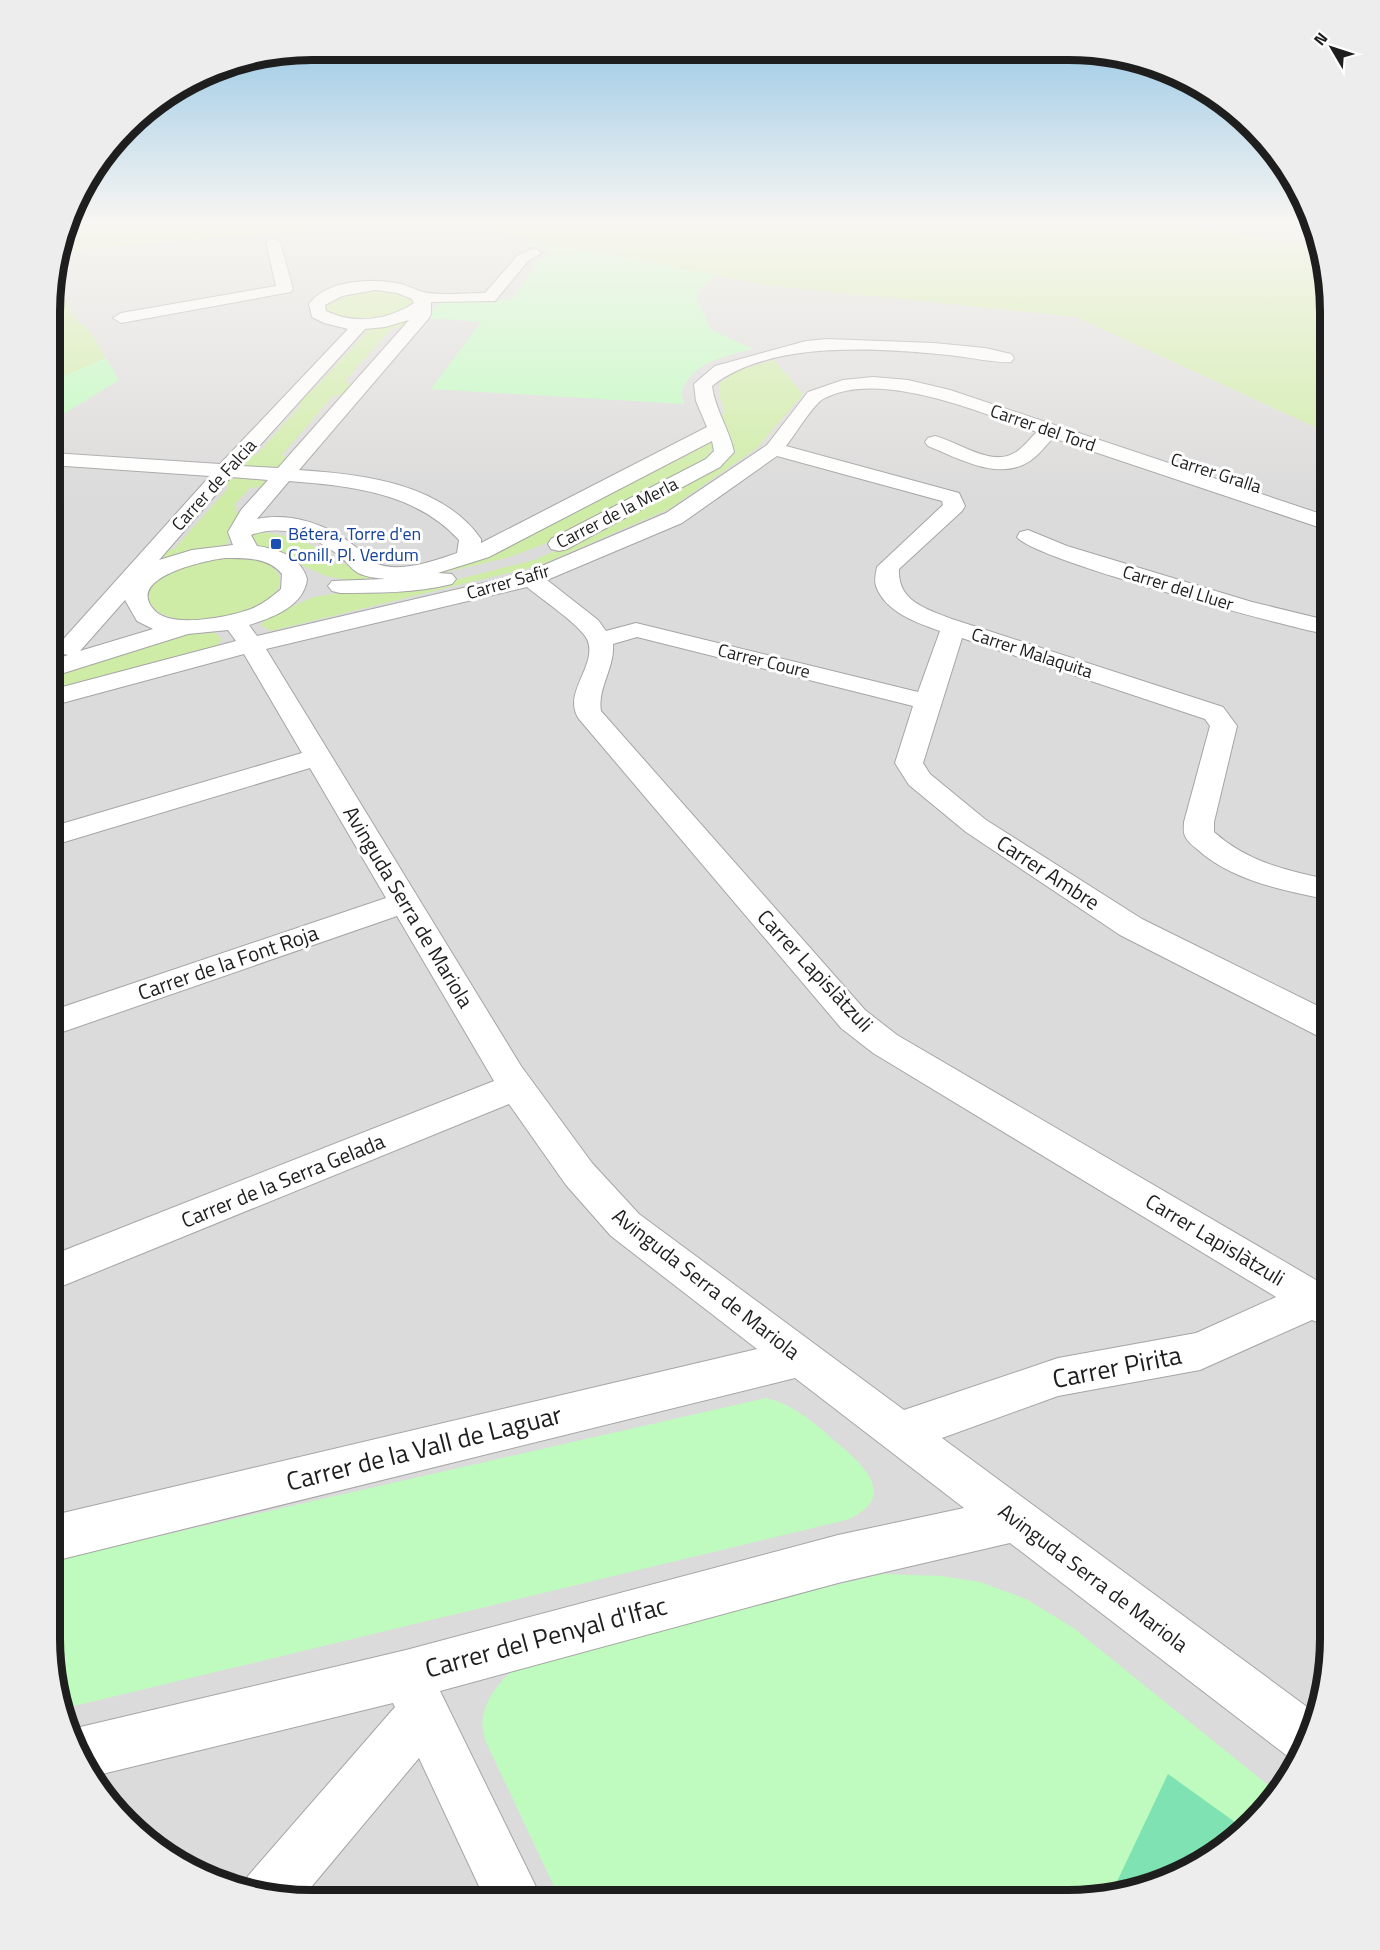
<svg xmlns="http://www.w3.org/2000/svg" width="1380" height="1950" font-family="'Titillium Web',sans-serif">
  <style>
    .residential { fill: #dcdbdb }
    .grass { fill: #cfeca7 }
    .park { fill: #bffbbe }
    .pitch { fill: #7ee2b2 }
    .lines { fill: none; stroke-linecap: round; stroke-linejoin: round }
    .minor-casing { stroke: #a5a5a5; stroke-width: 2 }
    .minor { fill: #fff; fill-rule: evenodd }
    .transit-dot { fill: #1a4fb4; stroke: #fff; stroke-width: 2 }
    .labels { text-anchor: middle; stroke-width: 6; stroke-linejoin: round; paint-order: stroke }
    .far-street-label { font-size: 18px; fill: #1e1e1e; stroke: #fff }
    .far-transit-label { font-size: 18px; fill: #164399; stroke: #fff; text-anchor: start }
    .street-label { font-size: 21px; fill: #1e1e1e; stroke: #fff }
    .near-street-label { font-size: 26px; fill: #1e1e1e; stroke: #fff }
    .rim { fill: none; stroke: #1e1e1e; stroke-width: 8 }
  </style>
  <rect width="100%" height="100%" fill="#efeae3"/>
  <!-- residential -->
  <path class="residential" d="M71,222H1310L1330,312V1655L1316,1723L1286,1784L1241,1836L1184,1874L1068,1900L278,1898L212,1881L152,1846L76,1754L50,1638L52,277Z"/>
  <!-- grass -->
  <path class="grass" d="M70,222H402L86,249L58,258Z
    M451,222H1178L1316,248L1330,312V434L1076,317L765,285Z
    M52,277L76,320L89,330L106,358L52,381Z
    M358,290C375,290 400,286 413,300L412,305C392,324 352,319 327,316L323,301Z
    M409,319L404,326L392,328L345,381L354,385L346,394L333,396L282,455L290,459L281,467L241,466L237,464L242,457L257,454L301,405L292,401L302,390L312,391L367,332L358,328Z
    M774,360L803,394L757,448L669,509L541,565L271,631L260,625L270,616L314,597L345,592L416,590L534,560L571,544L717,465L718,414L725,413L720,398V383L736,371Z
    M709,441L713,446L709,455L701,463L560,538L510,557L413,580L353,581L326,576L258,546L250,541L247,530C279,535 313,537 334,564H348L413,574Z
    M231,477L267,481L264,486L250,488L234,505L238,508L234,511L241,513L230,526L228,544L163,561H150L158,552L174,549L229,487L221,483Z
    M236,556C248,558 261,559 271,566C296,585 263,607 245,613C227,619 204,622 185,620C160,619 124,595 161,575C186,561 208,559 236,556Z
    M209,633H215L222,639L216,647L51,693V676L164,636Z"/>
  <!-- park -->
  <path class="park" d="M528,239L717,275L696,292L697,299L711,330L753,349C724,356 690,363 681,394L684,402L683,404L431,389L481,322L426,318L442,300L496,303L501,300H512L538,262L550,253L546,249L529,246Z
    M106,358L119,380L52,421V381Z
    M766,1398C795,1405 814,1423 836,1442C859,1461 898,1494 853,1517C842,1523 825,1524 813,1528L66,1708L50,1638V1561Z
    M883,1574L940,1576L980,1582L1026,1599L1072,1627L1278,1793L1241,1836L1184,1874L1068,1900L560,1899L485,1740C484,1733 481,1724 483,1717C488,1690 510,1671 531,1656Z"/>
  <!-- pitch -->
  <path class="pitch" d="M1168,1774L1246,1830L1241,1836L1184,1874L1113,1890Z"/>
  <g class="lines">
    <defs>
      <path id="minor" d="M273,238L280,242L293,289L291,292L121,323L113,318L121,313L276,286L266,242Z
        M534,248L542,253L528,261L495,301L431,302V314L429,318L299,470C361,474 442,483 481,539V543L707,427L696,401L694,384L715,366L806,341L827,339L934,343L985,348L1011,354L1014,358L1011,362C1002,364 961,356 948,355C878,348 770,340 712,386C715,410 729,428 734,452L720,467L567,549L559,551L551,549L548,544L551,539L706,459L714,451L712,441L489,557L438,573L452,574L456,579L452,584C415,593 378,593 340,593L332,591L328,586L332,581L385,579C377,578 366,577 358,573C351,569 347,562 341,557C315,536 284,523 251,535L257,546C277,549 301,556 307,579C304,607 271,618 249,625L257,636L523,574L666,513L767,445L808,392L843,380L873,377L908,380L950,390L1330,517V531L1053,438C1046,445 1039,455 1030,461C999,482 958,458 928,446L925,442L928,438L935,436C959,442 992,468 1016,452C1024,447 1030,438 1037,432C981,413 879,368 823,399C812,406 795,435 786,446L959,493L965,506L962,511L899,569C897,601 926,609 952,619L1223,707L1237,726L1214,822V832C1247,862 1288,871 1330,880V900C1285,891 1232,881 1197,849C1193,846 1187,841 1185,836C1183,832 1184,826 1184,822L1210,726L1205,719L962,638L923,763L930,774L986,820L1142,919L1330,1012V1039L1318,1036L1120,935L966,832L909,785L895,763L913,706L637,637L613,644C615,668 597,688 601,711L865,1010L897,1035L1316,1280L1330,1276V1327L1312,1320L1200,1370L1058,1396L942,1438L1318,1715L1297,1762L1290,1758L1010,1543L838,1583L440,1691L542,1899H485L419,1758L302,1898H278L243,1889L248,1876L395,1707L393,1703L94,1776L76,1754L71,1730L76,1728L406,1650L838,1535L964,1508L795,1378L50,1562V1516L757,1349L611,1236L566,1185L509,1104L50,1291V1256L494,1081L397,916L51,1036V1011L386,898L310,768L51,846V827L302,753L244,654L51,706V690L236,641L228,630L188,634L51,677V661L68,655L60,653L57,648L60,643L210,476L51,465L52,453L220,464L348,329L324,323L312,317L309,304C327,279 374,278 401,284C409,286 416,290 423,292C439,296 468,293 485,293L518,255ZM375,290L397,293L412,299L414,303C388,320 355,325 326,311L325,305L342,296ZM409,320L278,468L241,466L365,329L385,327ZM777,456L942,501L943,505L877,567C876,573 874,580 876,586C885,612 917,623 940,631L918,692L636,623L606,631L598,620L547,580L682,523ZM231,477L268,480L241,510L228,532L233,545L192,550L159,560ZM289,481C350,486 415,492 459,540L457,553C434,561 399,574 375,563C368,560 363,552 357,548C329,525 293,512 257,519ZM225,558C245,558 268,557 282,574L281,589C272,597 263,604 251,609C229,617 171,629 154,610C124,577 208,560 225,558ZM527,587C541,599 579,624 587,639C599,665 561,693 579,719L841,1028L873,1053L1276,1297L1196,1333L1058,1358L904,1410L639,1214L592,1163L521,1066L266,649ZM125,600L137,621L153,629L80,651Z
        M1028,530L1067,546L1252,602L1330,621V635C1288,627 1033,560 1017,537L1020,532Z"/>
    </defs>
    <!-- minor casing -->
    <use href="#minor" class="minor-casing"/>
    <!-- minor -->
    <use href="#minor" class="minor"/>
  </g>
  <!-- sky -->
  <linearGradient id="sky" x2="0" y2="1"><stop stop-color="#8cc2e4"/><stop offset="0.45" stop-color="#f8f6f2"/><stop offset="1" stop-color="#f8f6f2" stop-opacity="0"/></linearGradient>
  <rect width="1380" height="495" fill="url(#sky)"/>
  <!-- markers -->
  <rect class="transit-dot" x="270" y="538" width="12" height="12" rx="3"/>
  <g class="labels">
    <!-- far-street labels -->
    <g class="far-street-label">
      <text transform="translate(1043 428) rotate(19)" y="6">Carrer del Tord</text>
      <text transform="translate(1216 473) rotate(18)" y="6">Carrer Gralla</text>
      <text transform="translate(214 485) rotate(-48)" y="6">Carrer de Falcia</text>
      <text transform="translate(617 513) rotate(-27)" y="6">Carrer de la Merla</text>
      <text transform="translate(508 582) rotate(-16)" y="6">Carrer Safir</text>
      <text transform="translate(1178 588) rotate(17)" y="6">Carrer del Lluer</text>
      <text transform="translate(1032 653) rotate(18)" y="6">Carrer Malaquita</text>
      <text transform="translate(764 661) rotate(14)" y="6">Carrer Coure</text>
    </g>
    <!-- far-transit labels -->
    <g class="far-transit-label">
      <text x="288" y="540">Bétera, Torre d'en<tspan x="288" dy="21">Conill, Pl. Verdum</tspan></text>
    </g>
    <!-- street labels -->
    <g class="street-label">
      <text transform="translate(1048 873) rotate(33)" y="7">Carrer Ambre</text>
      <text transform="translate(408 907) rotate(59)" y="7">Avinguda Serra de Mariola</text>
      <text transform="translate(228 963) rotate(-19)" y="7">Carrer de la Font Roja</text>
      <text transform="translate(815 971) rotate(47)" y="7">Carrer Lapislàtzuli</text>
      <text transform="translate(283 1181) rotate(-22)" y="7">Carrer de la Serra Gelada</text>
      <text transform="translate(1215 1240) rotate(31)" y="7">Carrer Lapislàtzuli</text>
      <text transform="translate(706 1284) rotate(38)" y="7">Avinguda Serra de Mariola</text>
      <text transform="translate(1093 1578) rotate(37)" y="7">Avinguda Serra de Mariola</text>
    </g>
    <!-- near-street labels -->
    <g class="near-street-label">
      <text transform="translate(1117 1367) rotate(-11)" y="9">Carrer Pirita</text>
      <text transform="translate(424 1448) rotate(-14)" y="9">Carrer de la Vall de Laguar</text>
      <text transform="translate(546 1637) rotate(-15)" y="9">Carrer del Penyal d'Ifac</text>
    </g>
  </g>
  <!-- crop -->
  <path d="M0 0H1380V1950H0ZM312 60H1068A252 252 0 0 1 1320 312V1638A252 252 0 0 1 1068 1890H312A252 252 0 0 1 60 1638V312A252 252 0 0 1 312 60Z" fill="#ededed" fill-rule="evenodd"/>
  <path class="rim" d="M312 60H1068A252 252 0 0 1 1320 312V1638A252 252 0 0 1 1068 1890H312A252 252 0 0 1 60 1638V312A252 252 0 0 1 312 60Z"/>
  <!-- north arrow -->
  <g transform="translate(1332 48) rotate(309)" stroke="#ffffff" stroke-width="4.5" paint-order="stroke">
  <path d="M0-4.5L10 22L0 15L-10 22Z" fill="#1e1e1e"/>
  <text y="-9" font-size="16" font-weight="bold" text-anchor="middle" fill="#1e1e1e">N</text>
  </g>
</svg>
